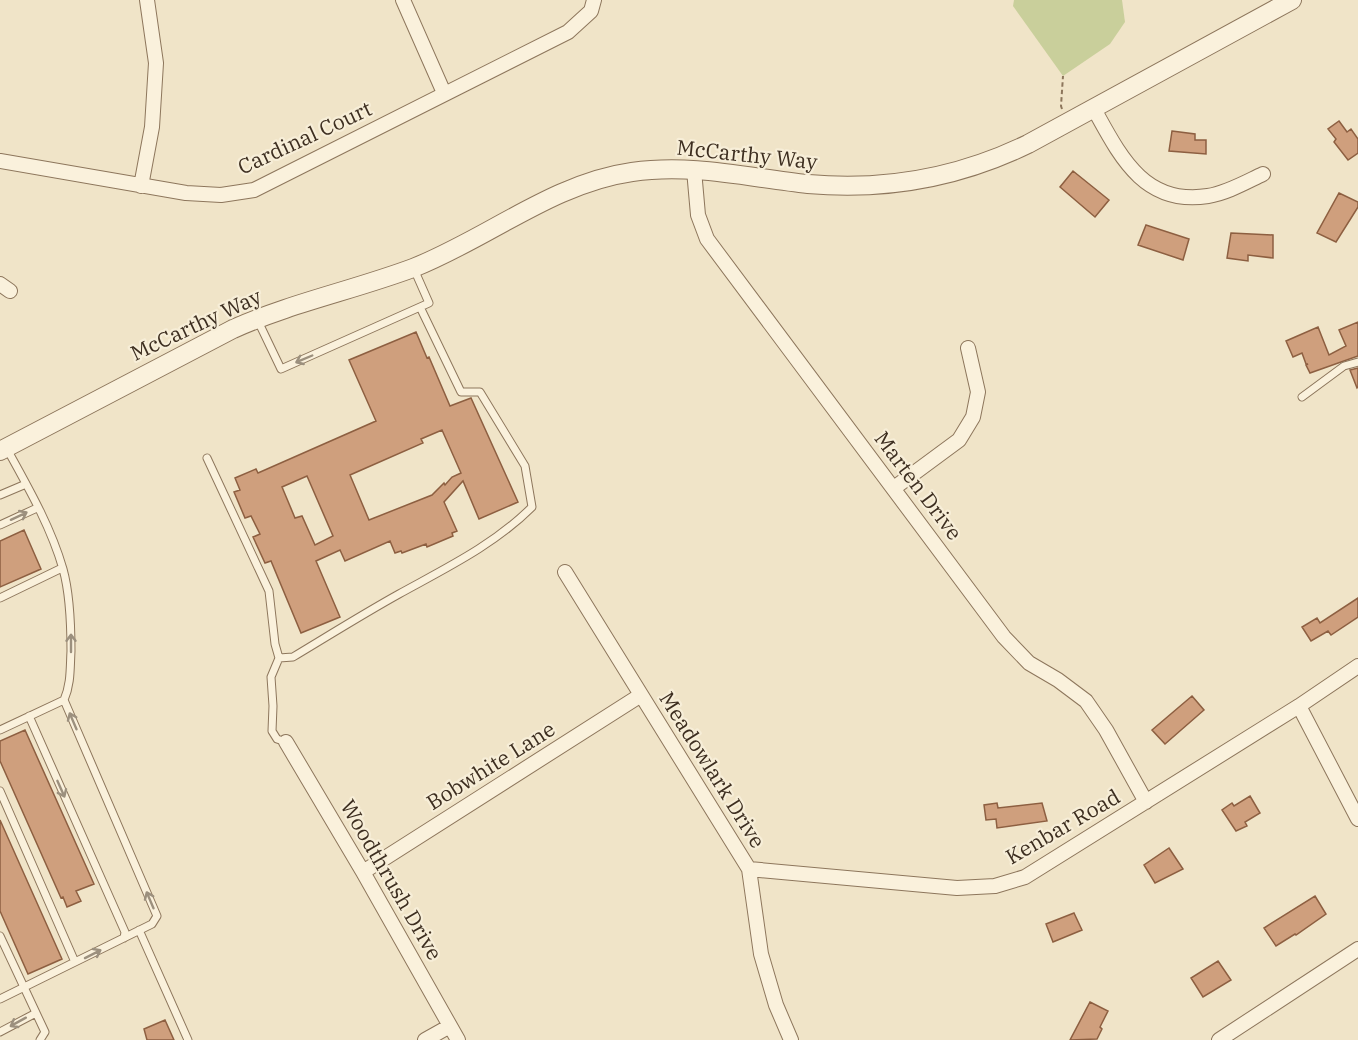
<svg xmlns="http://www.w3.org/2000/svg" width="1358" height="1040" font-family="'IBM Plex Serif',serif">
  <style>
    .green { fill: #c9cf9b }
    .building { fill: #cf9f7d; stroke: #8d5f41; stroke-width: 1.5; fill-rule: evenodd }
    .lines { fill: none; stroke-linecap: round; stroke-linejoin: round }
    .service-casing { stroke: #8d765c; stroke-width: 9 }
    .minor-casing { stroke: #8d765c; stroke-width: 16 }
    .tertiary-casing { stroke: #8d765c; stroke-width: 20 }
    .path { stroke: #8d765c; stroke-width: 2; stroke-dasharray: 4.5 3; stroke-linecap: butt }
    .service { stroke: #faf1dc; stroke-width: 7 }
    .minor { stroke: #faf1dc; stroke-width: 14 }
    .tertiary { stroke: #faf1dc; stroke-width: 18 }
    .oneway { stroke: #9c907e }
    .labels { text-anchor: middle; stroke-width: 4.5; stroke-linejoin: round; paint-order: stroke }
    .street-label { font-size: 21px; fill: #3d2e20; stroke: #f7eed8 }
  </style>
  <rect width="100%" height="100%" fill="#f0e4c8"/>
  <!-- green -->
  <path class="green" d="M1014,0H1122L1125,22L1110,44L1063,76L1013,6Z"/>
  <!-- building -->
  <path class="building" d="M1339,121L1347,132L1351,129L1358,139V153L1348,160L1334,142L1336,139L1328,129Z
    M1172,131L1195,134V140H1206V154L1169,151Z
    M1073,171L1109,200L1095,217L1060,187Z
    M1339,193L1358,202V207L1336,242L1317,233Z
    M1146,225L1189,239L1183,260L1138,245Z
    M1231,233L1273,235V258L1248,255V261L1227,258Z
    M1358,322V356L1310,373L1306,365L1308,364H1306L1302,353L1293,357L1286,341L1318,327L1329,355L1346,346L1339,330Z
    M416,332L427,358L429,357L450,406L471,398L518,502L479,519L463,481L444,502L457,531L452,533L453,536L427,547L426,544L402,553L401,551L395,553L390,541L345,561L340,550L316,561L340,617L301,633L271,561L265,563L253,537L260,534L251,516L245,518L234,492L240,490L235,478L256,469L258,473L376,421L349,360ZM442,430L461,473L452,477L445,485L444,483L432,495L369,520L350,475L423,443L421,439ZM307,476L333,536L315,545L302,516L295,518L282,487Z
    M1358,368V387L1357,388L1350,370Z
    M24,530L41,569L0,587V541Z
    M1358,598V617L1331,635L1328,631L1311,641L1302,627L1317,618L1320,623Z
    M1192,696L1204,710L1165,744L1152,730Z
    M25,730L94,884L76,891L81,901L67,907L63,897L61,898L0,761V741Z
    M1250,796L1260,813L1245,822L1247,826L1236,831L1222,810L1232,803L1234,806Z
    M997,803L998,808L1042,803L1047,821L997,828L996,819L986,820L984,805Z
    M0,820L62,959L28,974L0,911Z
    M1169,848L1183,869L1155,883L1144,865Z
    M1315,896L1326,914L1296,935L1295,934L1276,946L1264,928Z
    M1074,913L1082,930L1053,942L1046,924Z
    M1218,961L1231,980L1203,997L1191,978Z
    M1090,1002L1108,1011L1100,1027L1102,1029L1097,1039L1070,1040Z
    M165,1020L174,1040H147L144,1029Z"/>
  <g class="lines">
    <defs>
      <path id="service" d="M258,321L281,369L429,303L414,269
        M1302,397L1344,366L1358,362
        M207,458L269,591L275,644L279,658L293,657C328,636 363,614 399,594C446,568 494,545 532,507L525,466L480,392H461L420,307
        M0,495L26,484
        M0,525L37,508
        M0,598L62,568
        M279,658L271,677L273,706L272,731L277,739L286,742
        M29,716L125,932L124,938
        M0,730L64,700C71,684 70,669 71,651C71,625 70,594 63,569C51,527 28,487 7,449
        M0,791L75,962
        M139,930L188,1040
        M0,936L45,1032L40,1040
        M0,999L152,924L157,916L64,700
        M0,1032L36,1013"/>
      <path id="minor" d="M403,0L444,93
        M1094,109C1120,156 1144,206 1208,196C1227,193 1246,182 1263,174
        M0,161L186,193L221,195L254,190L568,32L591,11L594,0
        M694,170L698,215L707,239L1004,637L1029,663L1058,680L1086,701L1106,730L1146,802
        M141,186L152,127L156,63L147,0
        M0,284L10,291
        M894,488L959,440L973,417L978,392L968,348
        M565,572L749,869L761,954L776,1005L791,1040
        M1299,706L1358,819
        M286,742L363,872L458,1040
        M749,869L957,888L995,886L1025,877L1299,706L1358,666
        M363,872L641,695
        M425,1040L450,1026
        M1219,1040L1358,949"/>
      <path id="tertiary" d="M0,451L233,329C291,303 354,290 413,268C487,239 553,183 632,172C692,163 750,178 808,184C886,191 958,178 1028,144L1292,0"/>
    </defs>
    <!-- service casing -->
    <use href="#service" class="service-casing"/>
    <!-- minor casing -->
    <use href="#minor" class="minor-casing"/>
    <!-- tertiary casing -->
    <use href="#tertiary" class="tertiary-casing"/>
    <!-- path -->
    <path class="path" d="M1062,109L1061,106L1063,76"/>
    <!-- service -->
    <use href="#service" class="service"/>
    <!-- minor -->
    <use href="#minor" class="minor"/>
    <!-- tertiary -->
    <use href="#tertiary" class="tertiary"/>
  </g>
  <!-- one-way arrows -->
  <defs><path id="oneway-shaft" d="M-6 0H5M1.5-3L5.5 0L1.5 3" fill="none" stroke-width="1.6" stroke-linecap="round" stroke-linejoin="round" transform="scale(1.5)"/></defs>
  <g class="oneway">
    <use href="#oneway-shaft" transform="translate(304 359) rotate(157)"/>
    <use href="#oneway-shaft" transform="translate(19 516) rotate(-25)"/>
    <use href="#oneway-shaft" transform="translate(71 643) rotate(-90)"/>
    <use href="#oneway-shaft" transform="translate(73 721) rotate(-113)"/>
    <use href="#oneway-shaft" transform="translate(61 789) rotate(66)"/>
    <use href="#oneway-shaft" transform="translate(150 900) rotate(-113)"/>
    <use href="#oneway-shaft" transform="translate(93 954) rotate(-27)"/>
    <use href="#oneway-shaft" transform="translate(18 1022) rotate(151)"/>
  </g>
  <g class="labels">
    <!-- street labels -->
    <g class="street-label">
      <text transform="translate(305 138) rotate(-25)" y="7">Cardinal Court</text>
      <text transform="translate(747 155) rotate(6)" y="7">McCarthy Way</text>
      <text transform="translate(196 325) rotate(-25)" y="7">McCarthy Way</text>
      <text transform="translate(918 486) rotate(53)" y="7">Marten Drive</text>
      <text transform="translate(491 766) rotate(-32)" y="7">Bobwhite Lane</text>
      <text transform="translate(712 770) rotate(58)" y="7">Meadowlark Drive</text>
      <text transform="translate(1063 827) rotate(-30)" y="7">Kenbar Road</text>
      <text transform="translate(391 880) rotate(60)" y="7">Woodthrush Drive</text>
    </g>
  </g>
</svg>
